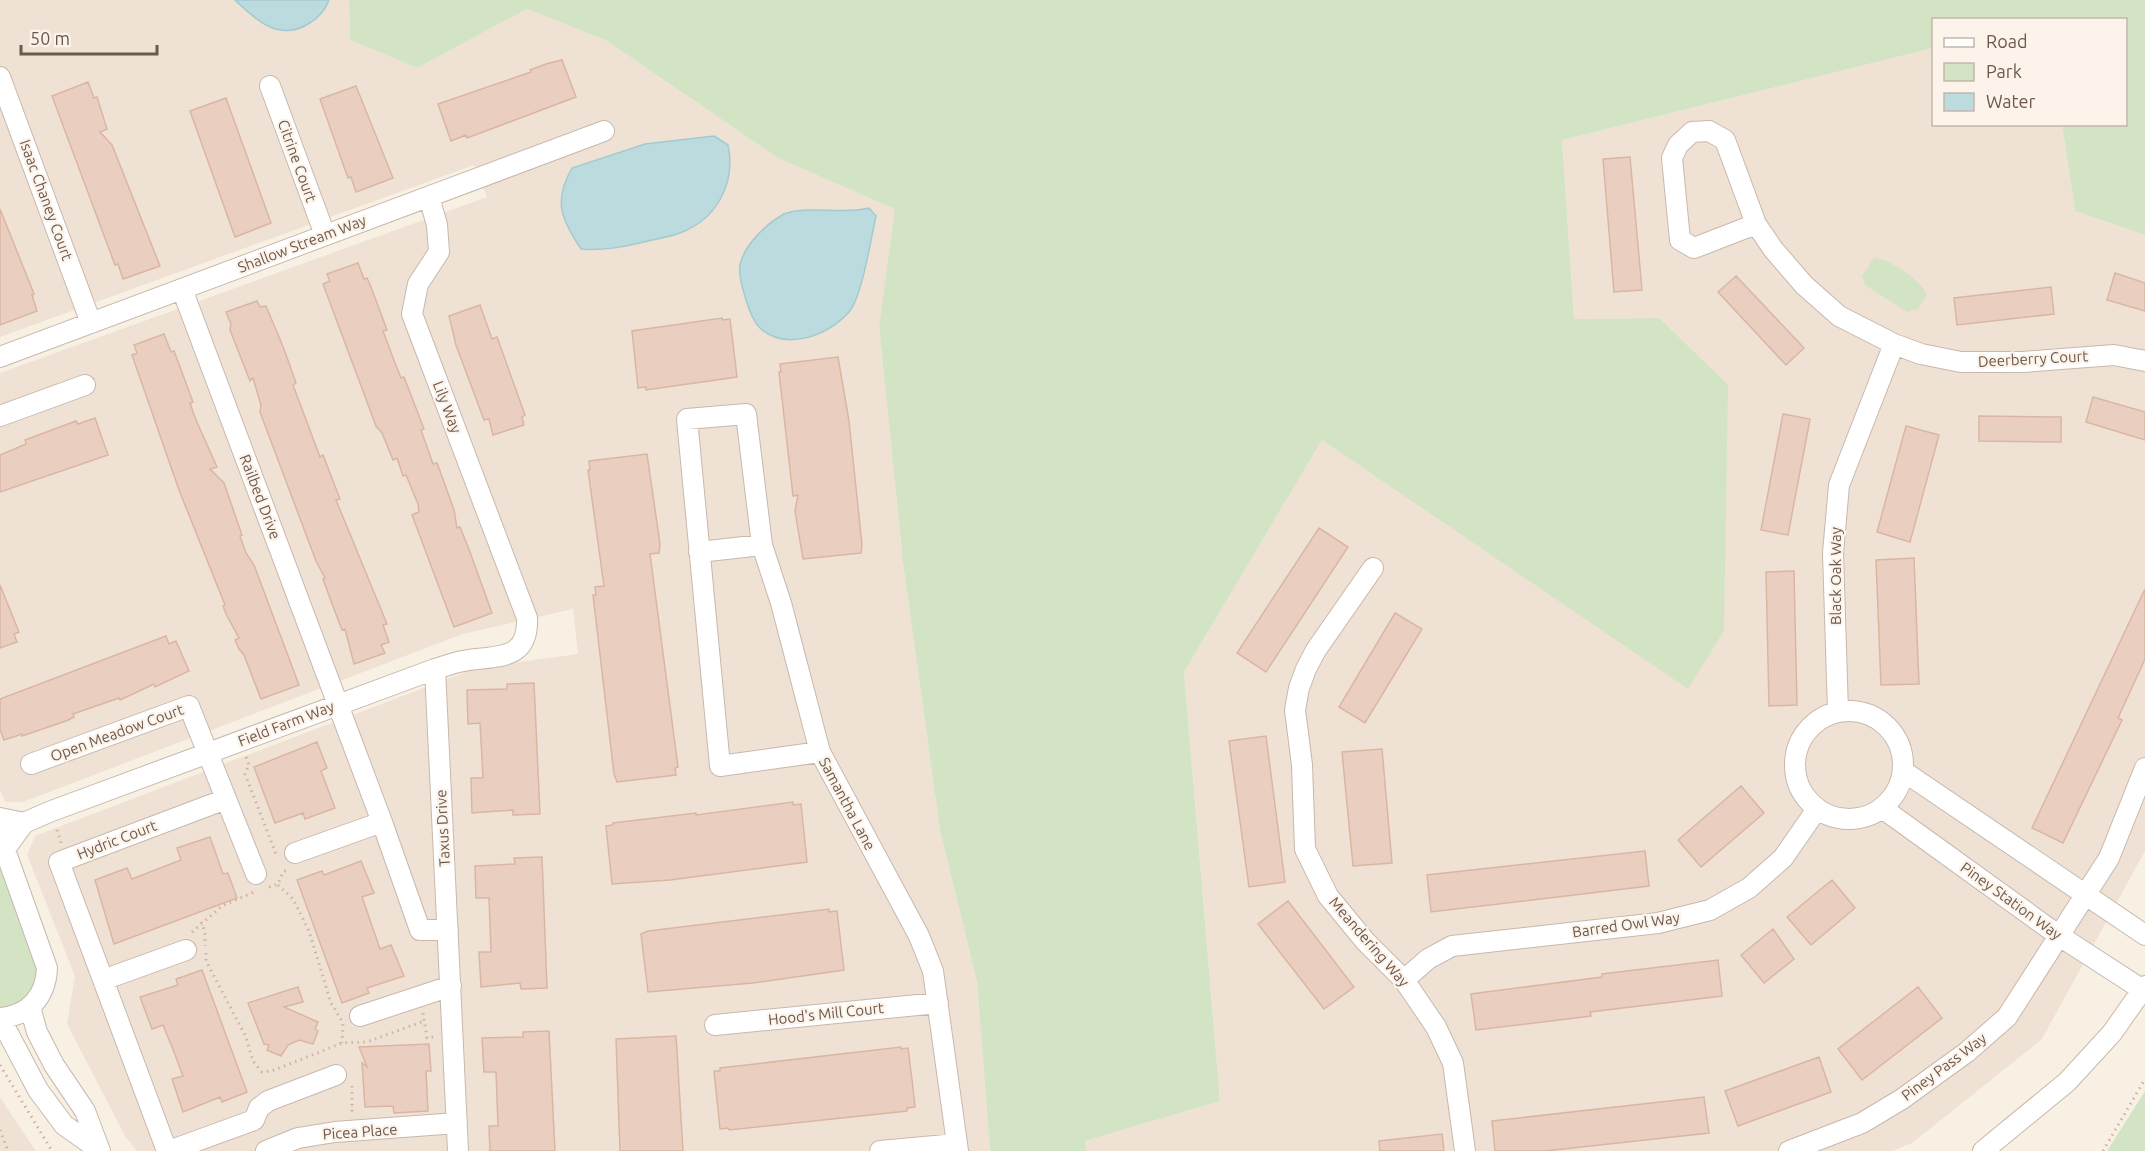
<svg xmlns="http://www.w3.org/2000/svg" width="2145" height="1151" font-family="Ubuntu,sans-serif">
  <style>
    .residential { fill: #efe2d4 }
    .green { fill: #d3e4c5 }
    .water { fill: #bcdbdf; stroke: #a3cacf; stroke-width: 1.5 }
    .building { fill: #eacfc0; stroke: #dab6a2; stroke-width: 1.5 }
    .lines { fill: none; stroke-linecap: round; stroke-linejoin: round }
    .minor-casing { stroke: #c8b8ac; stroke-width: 22 }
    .path { stroke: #ceb3a3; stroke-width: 3; stroke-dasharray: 1.5 4.5; stroke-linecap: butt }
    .minor { stroke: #fff; stroke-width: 20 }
    .labels { text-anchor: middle; stroke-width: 4.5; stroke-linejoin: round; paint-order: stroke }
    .street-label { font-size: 15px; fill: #6d584d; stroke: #fcf4ea }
  </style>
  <rect width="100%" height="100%" fill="#f9f0e4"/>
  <!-- residential -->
  <path class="residential" d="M0,0H349L350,40L417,68L527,9L607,41L778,158L896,209L879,326L903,563L940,830L977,982L990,1151H137L125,1136L67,1024L75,976L27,855L35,836L476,668L578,654L573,609L463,634L23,802H5L0,790V373L487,197L474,165L0,337Z
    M1933,48L1934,124L2062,125L2075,211L2145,235V851L2042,1039L1912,1143L1892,1151H1086L1085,1141L1220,1101L1184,672L1322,440L1688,688L1724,631L1659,318L1574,319L1562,140Z
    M0,1098L1,1099L36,1151H0Z"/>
  <!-- green -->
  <path class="green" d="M349,0H2145V235L2075,211L2062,125L2126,124V20H1934L1933,48L1562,140L1574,319L1659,318L1728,385L1724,631L1688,689L1322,440L1184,672L1220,1101L1085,1141L1086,1151H990L977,982L940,830L903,563L879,326L895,209L778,158L607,41L527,9L417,68L350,40Z
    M1874,258C1889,258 1922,281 1927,295L1918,309L1907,312L1865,285L1862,276Z
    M0,862L39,971L31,995L12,1008L0,1009Z
    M2145,1091V1151H2107Z"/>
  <!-- water -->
  <path class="water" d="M235,0H329C325,11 317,19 308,24C279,42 256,20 235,0Z
    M714,136L728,145C736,183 717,219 680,233C669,237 656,239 644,242C622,247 604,251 581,249C561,219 553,201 572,168L645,144Z
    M869,208L876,216C871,238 862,297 849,312C829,335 786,352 760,328C753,321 749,310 746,300C743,289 738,276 740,265C744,245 767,223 784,214C805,205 843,215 869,208Z"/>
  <!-- building -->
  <path class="building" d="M562,60L576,97L467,138L466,135L451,141L438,104L531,72L530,70L546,64Z
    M88,82L94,98L97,97L107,129L100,132L112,145L160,266L123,279L118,264L115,265L52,96Z
    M356,86L393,178L356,192L351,177L348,178L320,99Z
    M226,98L271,223L235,237L190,111Z
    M1630,157L1642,290L1614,292L1603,159Z
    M0,209L34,294L32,295L37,311L0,325Z
    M358,263L364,279L367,278L371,287L387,330L383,331L395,363L401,378L404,377L424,429L421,430L433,464L437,463L440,471L454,510L457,528L460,527L470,552L492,613L454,627L412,515L419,512L418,504L406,475L403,476L397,458L393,460L382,433L376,426L323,284L330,281L327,274Z
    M2115,273L2145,283V311L2107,300Z
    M1736,276L1804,348L1786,365L1718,292Z
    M2051,287L2054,314L1957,325L1954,298Z
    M257,301L260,307L266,306L284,349L296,383L293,385L320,457L323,455L340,499L336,500L387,624L383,625L389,642L381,645L385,653L354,664L345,629L342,630L331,601L323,579L325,578L316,561L260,412L261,405L253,378L250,381L230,330L231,324L226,312Z
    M480,305L492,339L497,337L525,415L522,417L524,425L493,435L489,419L484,420L456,345L449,316Z
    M722,318V320L730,319L737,377L646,390V387L638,388L632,331Z
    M164,334L171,352L174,351L193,402L190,403L196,420L217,467L210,469L224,483L242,535L240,536L246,553L254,565L299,685L261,699L244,655L239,649L235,640L239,638L226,614L223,606L225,605L179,490L132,355L137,353L134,345Z
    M838,357L849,421L862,545L861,553L803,559L795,511L798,495L793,496L779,372H781L780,364Z
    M2093,397L2145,412V440L2086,422Z
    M1783,414L1810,419L1788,535L1761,530Z
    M1979,416L2061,417V442L1979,441Z
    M95,418L108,455L0,492V455L26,444L25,440L76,421L78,424Z
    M1906,426L1939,435L1910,542L1877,532Z
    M647,454L660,544L659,553L650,554L678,767L675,768L676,775L617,782L614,774L593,595H596L595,587L604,586L588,470H590L589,461Z
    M1319,528L1348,547L1266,672L1237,653Z
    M1914,558L1919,684L1881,685L1876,560Z
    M1794,571L1797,705L1769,706L1766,572Z
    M0,585L19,632L14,634L17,642L0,648Z
    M2145,589V659L2118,718L2122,720L2063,843L2032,828Z
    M1395,613L1422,629L1365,723L1339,707Z
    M166,636L169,644L176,641L189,671L155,687L154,684L120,700L119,698L73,714L74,717L66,721L22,736V734L4,740L0,729V699Z
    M534,683L540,814L513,815V810L472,813L471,778H483L480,723L468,724L467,690L507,689V684Z
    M1266,736L1285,882L1249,887L1229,741Z
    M317,742L327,768L321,771L335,808L305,819L303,813L275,823L254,767Z
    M1382,749L1392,863L1353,866L1342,752Z
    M1741,786L1764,813L1701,867L1678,840Z
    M793,802V805L801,804L807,862L670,880L612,884L606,826L613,825V823L696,813V815Z
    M210,837L223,874L228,873L237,898L114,944L95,880L127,868L132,879L181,860L177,848Z
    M1645,851L1649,886L1431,912L1427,875Z
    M542,857L547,988L521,989L520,983L481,987L479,952H491L489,898H476L475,866L515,864L514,858Z
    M361,861L374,893L362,897L380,949L391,945L404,976L367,988L369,993L342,1003L297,880L322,871L324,875Z
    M1832,880L1855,908L1811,945L1787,917Z
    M1288,901L1354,987L1324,1009L1258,924Z
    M829,909V912L837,911L844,970L753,983L648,992L641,934L648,931Z
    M1773,929L1794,959L1764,983L1741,955Z
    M1718,960L1722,996L1590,1012L1591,1016L1476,1030L1471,994L1602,977V974Z
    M202,970L247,1092L222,1102L220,1097L183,1112L172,1079L183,1076L174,1052L163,1025L152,1029L140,997L178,985L176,979Z
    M298,987L303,1002L284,1007L318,1022L315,1029L318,1031L313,1044L299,1040L288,1045L281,1056L267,1050L269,1045L264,1044L248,1003Z
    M1918,987L1942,1018L1862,1080L1838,1049Z
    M549,1031L555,1151H490L489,1126H498L496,1072H484L482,1038L523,1037V1032Z
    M676,1036L683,1151H620L616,1039Z
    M429,1044L431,1071H426L428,1111L394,1113L393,1106L365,1107L362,1063L367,1067L359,1047Z
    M901,1047V1049L908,1048L913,1088L915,1107L907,1108V1111L729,1130L728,1128L720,1129L714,1071H720V1068Z
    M1819,1057L1831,1092L1738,1126L1725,1091Z
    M1704,1097L1709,1133L1545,1151H1495L1492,1121Z
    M1442,1134L1444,1151H1380L1379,1141Z"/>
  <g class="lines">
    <defs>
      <path id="minor" d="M0,77L91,323
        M270,86L325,235
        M1756,224L1694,248L1680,240L1672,158L1678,145L1692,132L1709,131L1725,140L1756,224L1773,249L1804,285L1839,316L1894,344L1921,354L1961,362H2023L2114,355L2145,361
        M182,289L382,822L295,853
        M0,357L604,131
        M0,416L85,385
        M699,552L762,545
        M1373,568L1316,650L1306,669L1299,688L1295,710L1302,765L1305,849L1328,896L1365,941L1404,980L1436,1027L1453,1063L1465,1151
        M435,669L458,1151
        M1795 765a54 54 0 1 1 108 0a54 54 0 1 1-108 0Z
        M1838,712L1833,553L1839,485L1894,344
        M820,752L720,766L687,419L746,414L762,545L781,603L820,752L919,936L933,971L958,1151
        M31,764L189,706L256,874
        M1903,771L2145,935
        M1882,808L2058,935L2143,990
        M0,818L24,823
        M382,822L420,930H448
        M0,836L47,968C46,996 29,1016 0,1018L38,1090L64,1125L98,1149
        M5,849L24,823L49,812L435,669C443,667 450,664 458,662C491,654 529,665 527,618L412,314L418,284L439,252L437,225L429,197
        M103,980L186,950
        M1404,980L1428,959L1452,946L1658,923L1710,910L1749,888L1783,858L1817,809
        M30,1007L37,1032L54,1065L85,1111L100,1151
        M360,1016L451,986
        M715,1025L938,1003
        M167,1151L59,862L226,799
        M169,1151L254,1120L259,1108L268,1101L336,1075
        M266,1151L298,1138L335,1132L457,1123
        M880,1151L957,1144
        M1789,1151L1862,1123L1902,1099L1967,1052L2007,1017L2109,858L2145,768
        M1983,1151L2067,1082L2112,1033L2145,986"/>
    </defs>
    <!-- minor casing -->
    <use href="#minor" class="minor-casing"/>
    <!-- path -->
    <path class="path" d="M246,757L249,765L245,774L276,854
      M57,830L61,843
      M278,885L293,899L309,931L331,1003L343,1023L342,1043
      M269,887L278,884L283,872L289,869
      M201,922L205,931V946
      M192,932L222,906L254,892
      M206,953V961L246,1037L253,1061L262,1072L272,1071L342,1043L367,1042L424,1021
      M423,1013L427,1038L434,1037
      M0,1065L52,1151
      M352,1086V1112
      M0,1130L8,1151
      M2103,1151L2145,1079"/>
    <!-- minor -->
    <use href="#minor" class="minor"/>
  </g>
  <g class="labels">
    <!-- street labels -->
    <g class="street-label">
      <text transform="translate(297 161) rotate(70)" y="5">Citrine Court</text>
      <text transform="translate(46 200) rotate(70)" y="5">Isaac Chaney Court</text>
      <text transform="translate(302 244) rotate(-21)" y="5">Shallow Stream Way</text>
      <text transform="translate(2033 359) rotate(-3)" y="5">Deerberry Court</text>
      <text transform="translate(447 407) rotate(69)" y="5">Lily Way</text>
      <text transform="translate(260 497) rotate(69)" y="5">Railbed Drive</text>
      <text transform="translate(1836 576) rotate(-90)" y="5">Black Oak Way</text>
      <text transform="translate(286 724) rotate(-21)" y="5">Field Farm Way</text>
      <text transform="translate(117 733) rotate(-20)" y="5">Open Meadow Court</text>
      <text transform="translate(847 804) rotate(62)" y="5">Samantha Lane</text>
      <text transform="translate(443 828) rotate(-93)" y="5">Taxus Drive</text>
      <text transform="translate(117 840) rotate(-21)" y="5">Hydric Court</text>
      <text transform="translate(2011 901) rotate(36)" y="5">Piney Station Way</text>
      <text transform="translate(1626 925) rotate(-8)" y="5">Barred Owl Way</text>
      <text transform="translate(1369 942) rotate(49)" y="5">Meandering Way</text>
      <text transform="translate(826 1014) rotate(-6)" y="5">Hood's Mill Court</text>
      <text transform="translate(1944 1067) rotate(-37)" y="5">Piney Pass Way</text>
      <text transform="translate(360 1132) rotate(-4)" y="5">Picea Place</text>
    </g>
  </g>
  <!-- legend -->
  <rect x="1932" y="18" width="195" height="108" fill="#fcf4ea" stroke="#c3b6ab" stroke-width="1.5"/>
  <rect x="1944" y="38" width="30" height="9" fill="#ffffff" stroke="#c3b6ab" stroke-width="1.5"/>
  <text x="1986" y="48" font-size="18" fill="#6d584d">Road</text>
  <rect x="1944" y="63" width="30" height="18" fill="#d3e4c5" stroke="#c3b6ab" stroke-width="1.5"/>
  <text x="1986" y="78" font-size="18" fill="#6d584d">Park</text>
  <rect x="1944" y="93" width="30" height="18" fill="#bcdbdf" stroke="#c3b6ab" stroke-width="1.5"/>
  <text x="1986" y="108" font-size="18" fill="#6d584d">Water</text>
  <!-- scale -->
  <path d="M21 45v9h136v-9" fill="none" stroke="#6d584d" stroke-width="3"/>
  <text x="30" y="45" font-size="18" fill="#6d584d" stroke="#fcf4ea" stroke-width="4.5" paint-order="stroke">50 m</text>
</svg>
